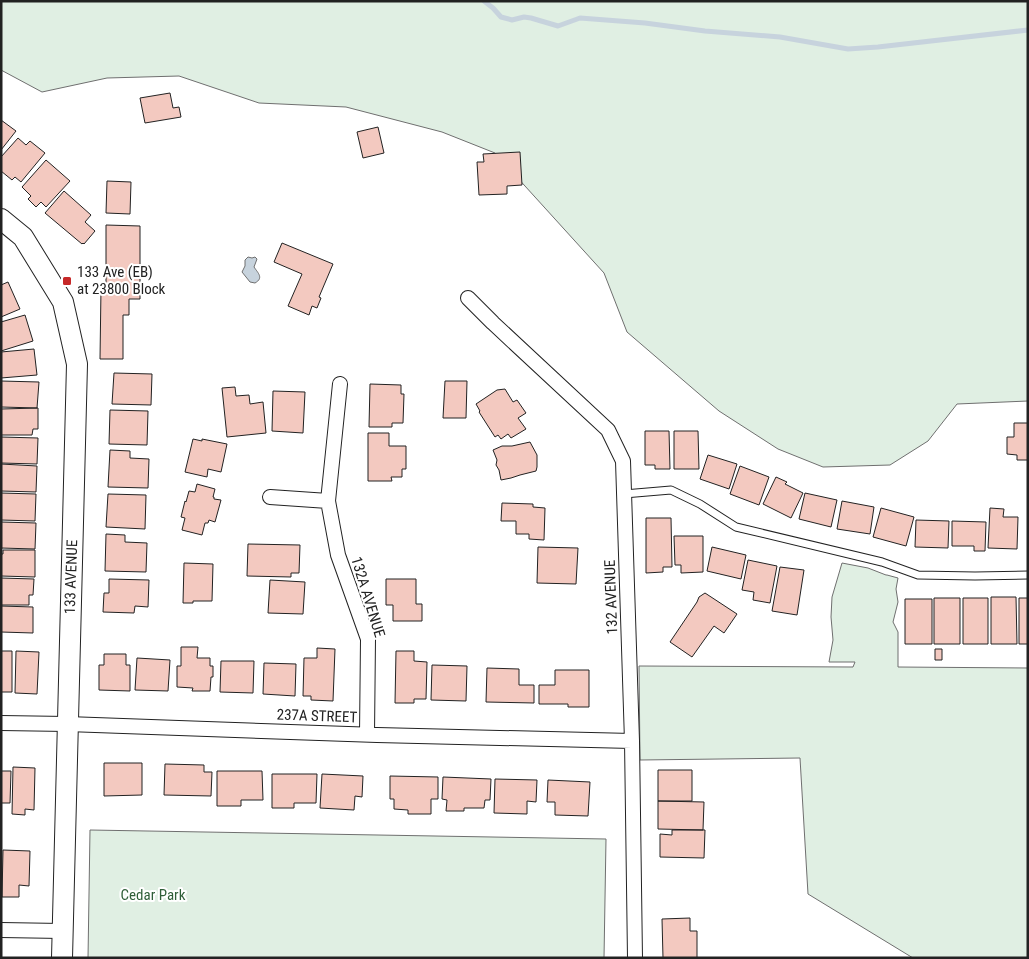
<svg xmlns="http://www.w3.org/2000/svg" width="1029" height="959" font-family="'Roboto Condensed',sans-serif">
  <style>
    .green { fill: #e0efe3; stroke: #6f6f6f }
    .water { fill: #c7d3dd; stroke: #6f6f6f }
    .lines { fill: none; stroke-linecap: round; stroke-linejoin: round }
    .stream { stroke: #c7d3dd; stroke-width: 5 }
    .building { fill: #f3c9c0; stroke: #222 }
    .lane-casing { stroke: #222; stroke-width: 9 }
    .street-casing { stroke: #222; stroke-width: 16 }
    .secondary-casing { stroke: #222; stroke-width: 22 }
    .lane { stroke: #fff; stroke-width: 7 }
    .street { stroke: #fff; stroke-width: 14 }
    .secondary { stroke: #fff; stroke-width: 20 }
    .poi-dot { fill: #c62828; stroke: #fff; stroke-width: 2 }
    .labels { text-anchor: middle; stroke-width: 4; stroke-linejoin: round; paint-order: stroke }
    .poi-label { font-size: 15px; fill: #222; stroke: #fff; text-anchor: start }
    .street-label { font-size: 15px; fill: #222; stroke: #fff }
    .park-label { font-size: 15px; fill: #2f5e38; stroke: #fff }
  </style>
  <rect width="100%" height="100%" fill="#fff"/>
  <!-- green -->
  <path class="green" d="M1,1H1028V401L957,404L928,441L890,465L823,467L778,449L719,411L627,332L604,273L495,153L442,132L346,107L259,103L179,76L107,78L42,92L1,70Z
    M842,563L868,568L886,575H887L898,578L896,589L898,602L893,622L898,632V667L1028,668V958H913L808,894L800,758L640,760L639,666L853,667L855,662H829L833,640L831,617L832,597Z
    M90,830L606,839L604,958H88Z"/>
  <!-- water -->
  <path class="water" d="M248,257L252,258L255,257L257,259L254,267C258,273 264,278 255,283L250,282L242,272L245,266V260Z"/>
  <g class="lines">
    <!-- stream -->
    <path class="stream" d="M484,1L493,8L501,17L512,20L524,17L531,18L558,26L580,18L645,23L705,31L780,37L848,49L878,47L1028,30"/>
  </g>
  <!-- building -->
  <path class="building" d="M170,93L173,108L179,107L181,117L145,123L140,98Z
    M1,120L16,131L1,150Z
    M378,127L384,153L363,158L357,132Z
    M18,138L26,145L30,141L45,153L21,182L15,177L12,180L1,171V157Z
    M520,152L522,185L507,186V194L479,195L477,162H484L483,154Z
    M46,160L70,181L46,207L41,202L36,207L28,199L31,196L22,187Z
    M107,181L131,182L130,214L106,213Z
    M64,191L91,215L85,222L95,231L84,244L83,243L82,244L45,213Z
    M106,225L140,226V299H129V315H123V359H100L101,288L106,289Z
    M282,243L333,264L319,297L321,298L317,308L312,306L309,315L288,306L302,274L274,262Z
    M8,282L20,309L1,317V285Z
    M25,315L33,341L1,351V322Z
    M34,349L37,375L1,378V352Z
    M114,373L152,374L151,405L112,404Z
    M1,381L39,382L37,408L1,407Z
    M445,381H467L466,418H443Z
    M370,384L401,385V394H404L403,423H392V427H369Z
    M235,387L236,396L249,395L250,404L263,402L266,433L227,437L222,388Z
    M505,389L513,402L517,400L526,413L518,418L526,429L511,438L508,434L501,439L498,435L495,437L479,412L480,411L476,404L497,390Z
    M273,391L305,392L303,433L272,431Z
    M38,408V429H33L32,435H1V409Z
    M110,410L148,411L147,445L109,444Z
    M1014,423H1028V460H1017V455L1007,454V437H1014Z
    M645,431H669L670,469H655V465H645Z
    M674,431H698L699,469H674Z
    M368,433H389V446H406V469H402V477H391L392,481H368Z
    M1,437L38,438L37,464L1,463Z
    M193,439L202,441V439L227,444L221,472L208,469L207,477L185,472Z
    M530,442L537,455V467L536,471L520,475L511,478L501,480L499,470L496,465L497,460L493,450L502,446H512Z
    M110,450L130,451V458L149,459L148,488L108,487Z
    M708,455L737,464L729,489L700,479Z
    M1,464L37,466L36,492L1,491Z
    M740,466L769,477L759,505L730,494Z
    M776,477L787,482L785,484L803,493L791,518L763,504Z
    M197,484L215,489L213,497H214V499L221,500L215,522L209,520L208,523H205L202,535L182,530L185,518L181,517L185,501L186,502L189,491L195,492Z
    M1,493L36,494L35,521L1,520Z
    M805,493L837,500L831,527L799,519Z
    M108,494L146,495L145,529L106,527Z
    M842,501L874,507L870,534L837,529Z
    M502,503L533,504V507L545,508L544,540L529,539V534H516V521H501Z
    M881,508L914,517L906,546L873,537Z
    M990,508L1004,509L1003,517H1018L1017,549L988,548Z
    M646,518H671L672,567H663V572L646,573Z
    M916,520L949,521L948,548L915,547Z
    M952,521L986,522L985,551H974V546H952Z
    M1,522L36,523L35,549L1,548Z
    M106,534L125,535V542L147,543L146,572L105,571Z
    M674,536H703V572L681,573V565H675Z
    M248,544L300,545L299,573H291V577L247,576Z
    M538,547L578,548L576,584L537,583Z
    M712,547L746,555L741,579L707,571Z
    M3,550H35V577L1,576V554H3Z
    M748,560L777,566L770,603L753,600L754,592L742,590Z
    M184,563L213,564L212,601H193V603H183Z
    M780,567L804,570L797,615L772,611Z
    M1,578L34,579L33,595H29V605H1Z
    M109,579L149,580L148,607L135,606L134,613L103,612L104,593H109Z
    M386,579H416V604H422V621H393V605H386Z
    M270,580L305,582L303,614L268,613Z
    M705,593L737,614L724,633L714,626L692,657L670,642L697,602L699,597Z
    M991,597H1016L1017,644H991Z
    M934,598H960V644H934Z
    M963,598H988V644H963Z
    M1019,598H1028V644H1019Z
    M905,599H932V644H905Z
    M1,606L33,607V633L1,632Z
    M181,647H198L197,658H210V666H213V677H211L210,691H192L193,688L177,687V666H181Z
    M317,648L335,649L333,701L311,700V696H303L304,658H317Z
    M935,649H942V660H935Z
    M1,651H12V692H1Z
    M16,651L39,652L37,694L15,693Z
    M396,651H414V661L427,662L426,699H414V703H395Z
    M104,654H126V665H130V691L99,690V665H104Z
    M137,658L170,660L168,691L135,690Z
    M221,661H254L253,693L220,692Z
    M264,663L296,664L295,696L263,694Z
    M432,665L467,666L466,701L431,700Z
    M487,668L519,669V685H534V703L486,702Z
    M555,670H589V707H568V704H539V685H555Z
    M104,763H142V795L104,796Z
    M165,764L204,765V772H212L211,796L164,795Z
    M1,767V771H11L10,803H1Z
    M13,767L35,768L34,810L25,809V815L12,814Z
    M658,770H692V801H658Z
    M217,771H262L263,800H241V806H217Z
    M272,774H317L316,803H294V808H272Z
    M322,774L363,776L362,797L355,796L354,810L320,808Z
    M390,776L438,777V799H431V814H408V810L394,809V799H390Z
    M443,777L491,779L490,800H485L484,808H464V811H446L447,800L442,799Z
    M495,779L537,780L536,802L527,801V814L494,813Z
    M548,780L590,782L588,816L555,815V802H547Z
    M658,801L704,802L703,830L658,829Z
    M672,830H705L704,858L660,857V834L672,835Z
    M3,850L30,851L29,886L19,885V897H2Z
    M690,918V931H697V958H663L662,919Z"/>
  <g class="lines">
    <defs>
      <path id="lane" d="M624,494L671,490L700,504L736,527L882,562L918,575L975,576L1028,575"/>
      <path id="street" d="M468,298L493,323L608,430L623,461L632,741L635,958
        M340,384L328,501L338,555L368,639L367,734
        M270,497L328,501
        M1,723L67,724L377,735L632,741
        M1,930L62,931"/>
      <path id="secondary" d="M1,219L23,237L63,302L77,364L62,958"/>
    </defs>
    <!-- lane casing -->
    <use href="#lane" class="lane-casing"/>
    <!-- street casing -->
    <use href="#street" class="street-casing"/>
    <!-- secondary casing -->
    <use href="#secondary" class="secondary-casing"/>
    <!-- lane -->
    <use href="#lane" class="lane"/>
    <!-- street -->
    <use href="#street" class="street"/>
    <!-- secondary -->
    <use href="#secondary" class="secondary"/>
  </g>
  <!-- markers -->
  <rect class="poi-dot" x="62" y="276" width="10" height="10" rx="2.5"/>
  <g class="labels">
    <!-- poi labels -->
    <g class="poi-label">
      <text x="77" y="277">133 Ave (EB)<tspan x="77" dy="17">at 23800 Block</tspan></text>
    </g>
    <!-- street labels -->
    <g class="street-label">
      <text transform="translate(71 577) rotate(-88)" y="5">133 AVENUE</text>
      <text transform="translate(368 597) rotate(73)" y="5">132A AVENUE</text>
      <text transform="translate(611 597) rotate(-92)" y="5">132 AVENUE</text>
      <text transform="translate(317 716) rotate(2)" y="5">237A STREET</text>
    </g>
    <!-- park labels -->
    <g class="park-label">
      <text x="153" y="900">Cedar Park</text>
    </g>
  </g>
  <!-- border -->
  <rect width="1029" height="959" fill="none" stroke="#222222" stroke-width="5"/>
</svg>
